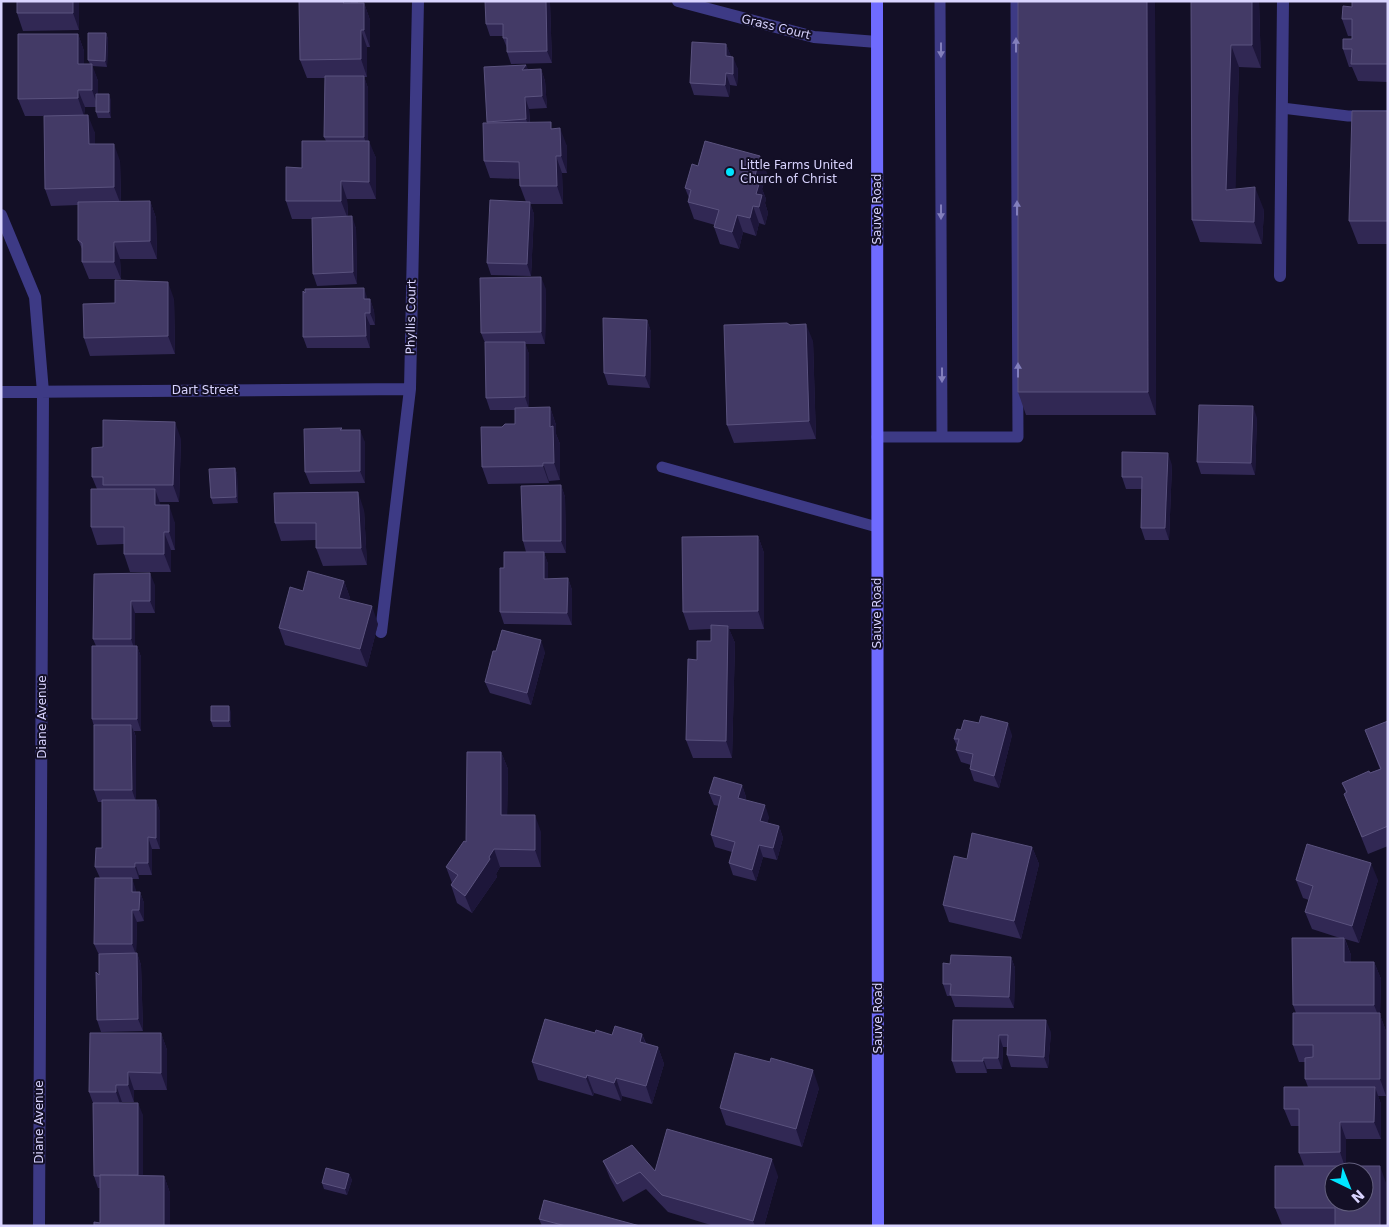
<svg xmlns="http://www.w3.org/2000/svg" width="1389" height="1227" font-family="'DejaVu Sans',sans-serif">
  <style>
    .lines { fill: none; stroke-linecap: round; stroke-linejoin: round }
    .lane { stroke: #3d3a85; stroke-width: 11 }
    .street { stroke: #3d3a85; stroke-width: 12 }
    .secondary { stroke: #6f6bff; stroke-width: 12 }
    .wall { fill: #312854 }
    .shaded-wall { fill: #1d163a }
    .building { fill: #433a66; stroke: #5a527e; fill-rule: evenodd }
    .oneway { fill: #837fbc }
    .poi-dot { fill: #00e5ff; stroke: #130f26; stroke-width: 2 }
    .labels { text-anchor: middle; stroke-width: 4; stroke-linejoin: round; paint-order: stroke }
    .street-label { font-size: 12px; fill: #d9d4ff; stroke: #130f26 }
    .poi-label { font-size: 12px; fill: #d9d4ff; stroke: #130f26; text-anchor: start }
  </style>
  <rect width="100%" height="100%" fill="#130f26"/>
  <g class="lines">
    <!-- lane -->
    <path class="lane" d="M940,1L942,437
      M1282,108L1348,116H1388
      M877,437H1018L1016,1
      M662,467L877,527"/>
    <!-- street -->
    <path class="street" d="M678,1L814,37L877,42
      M1,215L35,297L43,392L39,1226
      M1280,276L1283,1
      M1,392L410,389
      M381,632L410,389L418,1"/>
    <!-- secondary -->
    <path class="secondary" d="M877,1L878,1226"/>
  </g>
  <!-- wall -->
  <path class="wall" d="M79,1V30L23,31L17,13Z
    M299,1H358V3H364L370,20V47H367V77H364L368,88V141L376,158V199H347L348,216L356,228L357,284L317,286L313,274L312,219H292L286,201L302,168L326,141L324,137L325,78H307L300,60Z
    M1018,1H1155L1156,415H1026L1018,392Z
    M1191,1H1259L1261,68L1239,67L1235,189L1264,210L1262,244L1200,242L1192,220Z
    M1388,1V82L1358,81L1352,67H1349L1343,49L1352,39V36H1348L1342,19L1352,7Z
    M550,3L552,63L511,64L507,52V48L503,38V36H490L486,24Z
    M106,33L108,39L107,67L92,66L98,81V94L111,100V118H98L96,112V107H85L84,115L95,133V144L120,161L121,202L150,201L156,218L157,259H120L121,279H89L82,262V249L78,240V205L51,206L45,189L44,116H25L18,99L78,34L84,51V64H90L88,60Z
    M726,44L731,57L738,69L737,86L730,85L729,97L694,95L690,83Z
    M526,65L528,70L541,69L545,81L547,108L529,109L530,122L553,129L567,146V173H562L563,204H530L534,214L531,276L491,275L487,263L526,202L520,186V179L490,178L484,161L487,122Z
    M1388,111V244H1358L1349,221Z
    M698,166L767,173L762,189L766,199L765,203L768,213L765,225L759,223L756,236L743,232L739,249L720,244L714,227L715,225L694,219L688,202L689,198L685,188Z
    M546,289L545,344H525L529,354V407H550L556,425V434L560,444V480L549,481V483L488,484L482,467L502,427L515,424V410H490L486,398L485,343L481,333Z
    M305,293L370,299L374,311L375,325H370V348H307L303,337Z
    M174,299L175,354L90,356L84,338L115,303Z
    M647,320L651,332L650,388L608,385L604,373Z
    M813,341L816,439L734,443L727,425Z
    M1257,418L1255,475L1201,474L1197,462Z
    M342,428V430L365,442V483L310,484L305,472Z
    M181,439L179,502H159L160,505L175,523V550H171V572H130L124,554V544L97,545L91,527L97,489L92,477L103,447Z
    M1172,465L1169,540H1145L1141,528L1142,489H1126L1122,477Z
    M235,468L237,474L238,503L213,504L211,498Z
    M561,485L565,497L566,553H544L548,564V579L568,578L572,590V625L504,624L500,612L504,568L526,552L523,541Z
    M364,510L367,565L323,566L316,548V540L281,541L275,523Z
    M758,536L764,553V629H729L735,643L732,758H693L686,740L697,660L711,641V629L689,630L683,612Z
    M94,574L155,585V613H135V646H137L141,657V731H134L136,737V800H156L160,812V849H152V875H139V879H132L136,892H140L144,903V921L137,922L136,953H137L141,965L143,1031L101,1032L97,1020L99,975V955L94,944L100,878L95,867L102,848V802H98L94,790V727L92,719L96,646L93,639Z
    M344,581L350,598L349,600L378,624L367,667L285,645L279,628L303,591Z
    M496,651L545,652L531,705L490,693L485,682Z
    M231,712V727H213L211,721Z
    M1388,721V846L1368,854L1344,794L1346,793L1342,783L1380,769L1365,730Z
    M979,723L1012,735L999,788L974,781L970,769L971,765L961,762L956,750L957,746L954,739L961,730Z
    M501,752L508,769L507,815L541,832V867H500L496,874L497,877L472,913L457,903L451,885L452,883L446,867L466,842Z
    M742,785L746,797L745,800L769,817L767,823L779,826L783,838L777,860L763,857L756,881L733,875L729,863L732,852L715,847L711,835L719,806L714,805L709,793Z
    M1032,847L1039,864L1021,939L949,922L943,905L967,859Z
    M1296,880H1378L1359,943L1345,939L1351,955V962H1374L1381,979L1380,1015L1386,1031V1096H1378L1381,1104V1139H1346V1166L1386,1183V1226L1282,1225L1275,1208L1304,1166L1299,1153V1126H1291L1284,1109L1308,1087L1305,1079V1062H1299L1293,1045L1296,1013L1293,1005L1340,938L1312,929L1305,912L1309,900L1303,898Z
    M1011,957L1015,968L1014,1008L955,1007L951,996H947L943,984L950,964Z
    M953,1020L1051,1032L1048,1068L1011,1067L1007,1055V1047H1003L1002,1069H987V1073H956L952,1061Z
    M161,1033L167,1050V1090H134V1102H122V1103L143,1115V1175L164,1176L170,1193L100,1223V1188H98L94,1176L93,1103L89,1092Z
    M595,1033L612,1035L642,1034L646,1043L658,1047L664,1064L652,1104L622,1096L621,1101L594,1093L593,1096L538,1080L532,1062Z
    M819,1088L802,1147L726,1125L720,1108Z
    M603,1161L655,1171L778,1176L764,1226H714L668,1212L646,1189L623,1202L610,1178Z
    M349,1174L352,1180L347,1195L324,1189L322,1183Z
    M539,1219L640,1226H542Z"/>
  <!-- shaded-wall -->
  <path class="shaded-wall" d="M73,1H79V30L73,13Z
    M345,1H350L355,15L343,3Z
    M546,1H550V3L552,63L547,51Z
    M1147,1H1155L1156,415L1148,392Z
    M1252,1H1259L1261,68L1252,45Z
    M364,3L370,20V47L364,30Z
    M361,30L367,47V77L361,59Z
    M106,33L108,39L107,67L105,61Z
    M78,34L84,51V81L78,64Z
    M726,44L731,56L730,68L726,56Z
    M1231,45L1239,67L1235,212L1226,190Z
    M733,57L738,69L737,86L733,74Z
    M92,64L98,81V107L92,90Z
    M526,65L531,77L522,70Z
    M541,69L545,81L547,108L542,96Z
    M726,73L730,85L729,97L725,85Z
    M364,76L368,88V149L364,137Z
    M78,90L85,107L84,116L78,98Z
    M109,94L111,100V118L109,112Z
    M525,97L529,109L530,131L526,119Z
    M88,115L95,133V162L89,144Z
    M560,128L567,146V173L561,156Z
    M369,141L376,158V199L369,182Z
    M114,144L120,161L121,205L114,187Z
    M556,156L562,173L563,204L557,186Z
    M760,156L767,173L762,189L766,199L765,203L768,213L765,225L759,207L754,180Z
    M341,181L347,199L348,219L341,201Z
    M1255,187L1264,210L1262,244L1254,222Z
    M150,201L156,218L157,259L150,241Z
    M530,202L534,214L531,276L527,264Z
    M753,206L759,223L756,236L750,218Z
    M737,215L743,232L739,249L732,232Z
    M352,216L356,228L357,284L353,272Z
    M114,242L120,259L121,279L114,262Z
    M541,277L546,289L545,344L541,332Z
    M168,282L174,299L175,354L168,336Z
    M364,288L368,300L364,299Z
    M370,299L374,311L375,325L370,313Z
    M365,313L370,325V348L366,336Z
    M647,320L651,332L650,388L645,376Z
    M806,324L813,341L816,439L809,421Z
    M525,342L529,354V409L525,397Z
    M1253,406L1257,418L1255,475L1251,463Z
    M550,407L556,425V434L560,444V480L554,463L550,427Z
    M175,422L181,439L179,502L173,485Z
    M360,430L365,442V483L360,471Z
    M1168,453L1172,465L1169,540L1165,528Z
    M543,463L549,481V483L543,466Z
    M235,468L237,474L238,503L236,497Z
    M561,485L565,497L566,553L561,541Z
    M155,489L161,506L155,505Z
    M358,492L364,510L367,565L361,548Z
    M169,505L175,523V550L169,532Z
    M164,532L171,550V572L164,554Z
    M758,536L764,553V629L758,611Z
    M544,552L548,564V590L544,579Z
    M150,573L155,585V613L150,601Z
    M568,578L572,590V625L567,613Z
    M344,581L350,598L346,615L339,598Z
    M131,601L135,613V651L131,639Z
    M372,606L378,624L367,667L360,649Z
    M728,626L735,643L732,758L726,741Z
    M541,640L545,652L531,705L527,693Z
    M137,646L141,657V731L137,719Z
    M229,706L231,712V727L229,721Z
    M1008,723L1012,735L999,788L994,776Z
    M131,725L136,737V802L132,790Z
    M501,752L508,769L507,832L501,815Z
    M742,785L746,797L742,810L738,798Z
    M156,800L160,812V849L156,838Z
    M765,805L769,817L765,833L760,821Z
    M535,815L541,832V867L535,850Z
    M779,826L783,838L777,860L773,848Z
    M148,837L152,849V875L148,863Z
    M759,845L763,857L756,881L752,870Z
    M1032,847L1039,864L1021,939L1014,921Z
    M494,849L500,867L496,874L497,877L472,913L465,896Z
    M135,863L139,875V879L135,867Z
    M1371,863L1378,880L1359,943L1352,926Z
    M132,878L136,890V904L132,892Z
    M140,892L144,903V921L139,910Z
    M132,910L137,922L136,955L132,944Z
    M1344,938L1351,955V979L1344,962Z
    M137,953L141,965L143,1031L138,1019Z
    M1011,957L1015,968L1014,1008L1009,997Z
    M1374,962L1381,979L1380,1015L1386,1031V1096L1380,1079V1020L1374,1005Z
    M1046,1020L1051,1032L1048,1068L1044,1057Z
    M161,1033L167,1050V1090L161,1073Z
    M642,1034L648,1051L640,1042Z
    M999,1035L1003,1047L1002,1069L998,1058Z
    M658,1047L664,1064L652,1104L646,1086Z
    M983,1058L987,1069V1073L983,1061Z
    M813,1070L819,1088L802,1147L796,1129Z
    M128,1072L134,1090V1102L128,1085Z
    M587,1075L594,1093L593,1096L586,1078Z
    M616,1078L622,1096L621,1101L614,1083Z
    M116,1085L122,1102V1110L116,1092Z
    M1375,1087L1381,1104V1139L1374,1122Z
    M138,1103L143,1115V1187L138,1175Z
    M1340,1122L1346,1139V1170L1340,1152Z
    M772,1159L778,1176L764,1226H755L753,1221Z
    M1380,1166L1386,1183V1226H1380Z
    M349,1174L352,1180L347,1195L345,1189Z
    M164,1176L170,1193V1226H164Z"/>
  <!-- building -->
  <path class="building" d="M17,1H73V13H17Z
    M299,1H345L343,3H364V30H361V59L300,60Z
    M485,1H546L547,51L507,52V38H503V24H486Z
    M1018,1H1147L1148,392H1018Z
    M1191,1H1252V45H1231L1226,190L1255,187L1254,222L1192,220Z
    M1352,1H1388V64H1351L1352,49H1343V39H1352V19H1342L1343,6L1352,7Z
    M88,33H106L105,61L88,60Z
    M18,34H78V64H92V90H78V98L18,99Z
    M692,42L726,44V56L733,57V74L726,73L725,85L690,83Z
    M526,65L522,70L541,69L542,96L525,97L526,119L487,122L484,67Z
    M325,76H364V137H324Z
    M96,94H109V112H96Z
    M1352,111H1388V221H1349Z
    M88,115L89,144H114V187L45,189L44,116Z
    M551,122V129L560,128L561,156H556L557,186H520L519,162L484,161L483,123Z
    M302,141H369V182L341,181V201H286V167L302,168Z
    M705,141L760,156L754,180L760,181L756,194L762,195L759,207L753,206L750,218L737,215L732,232L714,227L719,210L688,202L691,190L685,188L692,164L698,166Z
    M490,200L530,202L527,264L487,263Z
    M150,201V241L114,242V262H82V243L78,240V202Z
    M352,216L353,272L313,274L312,218Z
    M541,277V332L481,333L480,278Z
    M115,280L168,282V336L84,338L83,304L115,303Z
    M364,288V299H370V313H365L366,336L303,337V291L305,293V289Z
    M603,318L647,320L645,376L604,373Z
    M787,323L790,325L806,324L809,421L727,425L724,325Z
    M485,342H525V397L486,398Z
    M1199,405L1253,406L1251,463L1197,462Z
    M550,407V427L553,426L554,463H543V466L482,467L481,427H502L505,424H515V408Z
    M103,420L175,422L173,485H103V477H92V448L103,447Z
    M342,428L340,430H360V471L305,472L304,429Z
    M1122,452L1168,453L1165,528H1141L1142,477H1122Z
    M235,468L236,497L211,498L209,469Z
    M561,485V541H523L521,486Z
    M91,489H155V505H169V532H164V554H124V527H91Z
    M358,492L361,548H316V523H275L274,493Z
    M758,536V611L683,612L682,537Z
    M504,552H544V579L568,578L567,613L500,612V568H504Z
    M308,571L344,581L339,598L372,606L360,649L279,628L290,587L303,591Z
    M150,573V601H131V639H93L94,574Z
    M711,625L728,626L726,741L686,740L688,659L697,660V641H711Z
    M502,630L541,640L527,693L485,682L493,651H496Z
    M92,646H137V719H92Z
    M211,706H229V721H211Z
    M981,716L1008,723L994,776L970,769L973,754L956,750L959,739H954L957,729L961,730L964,720L979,723Z
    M1388,721V826L1362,837L1344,794L1347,792L1342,783L1369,771L1370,773L1381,769L1365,730Z
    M94,725H131L132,790H94Z
    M467,752H501V815H535V850L494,849L489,857L490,859L465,896L451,885L458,875L446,867L464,841L466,842Z
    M714,777L742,785L738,798L765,805L760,821L779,826L773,848L759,845L752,870L729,863L735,842L711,835L721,796L709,793Z
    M102,800H156V838L148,837V863H135V867H95L96,848H102Z
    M972,833L1032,847L1014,921L943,905L954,856L967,859Z
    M1307,844L1371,863L1352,926L1305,912L1313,886L1296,880Z
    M95,878H132V892H140L139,910H132V944H94Z
    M1292,938H1344V962H1374V1005H1293Z
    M137,953L138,1019L97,1020L96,972L99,975V954Z
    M951,955L1011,957L1009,997L950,995L951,984H943V963L950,964Z
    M1293,1013H1380V1079H1305V1058L1313,1057V1045H1293Z
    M545,1019L595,1033L596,1030L612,1035L615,1026L642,1034L640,1042L658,1047L646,1086L616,1078L614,1083L587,1075L586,1078L532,1062Z
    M953,1020H1046L1044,1057L1007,1055L1008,1035H999L998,1058H983V1061H952Z
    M90,1033H161V1073L128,1072V1085H116V1092H89Z
    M735,1053L770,1062L771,1058L813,1070L796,1129L720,1108Z
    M1284,1087H1375L1374,1122H1340V1152L1299,1153V1109H1284Z
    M93,1103H138V1175H100V1176H94Z
    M667,1129L772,1159L753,1221L662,1195L640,1172L617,1184L603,1161L632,1145L655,1171Z
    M1275,1166H1380V1226H1335V1208H1275ZM1334,1172H1364V1202H1334Z
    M326,1168L349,1174L345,1189L322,1183Z
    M100,1175L164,1176V1226H94V1222L100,1223Z
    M544,1200L640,1226H566L539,1219Z"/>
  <!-- one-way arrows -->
  <defs><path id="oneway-solid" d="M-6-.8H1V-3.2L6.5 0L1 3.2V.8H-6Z" transform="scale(1.25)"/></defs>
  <g class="oneway">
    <use href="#oneway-solid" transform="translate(1016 45) rotate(-90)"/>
    <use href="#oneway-solid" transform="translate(941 50) rotate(90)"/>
    <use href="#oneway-solid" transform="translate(1017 208) rotate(-90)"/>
    <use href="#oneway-solid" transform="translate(941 212) rotate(90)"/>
    <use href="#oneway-solid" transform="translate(1018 370) rotate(-90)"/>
    <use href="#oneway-solid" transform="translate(942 375) rotate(90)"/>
  </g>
  <!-- markers -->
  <circle class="poi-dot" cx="730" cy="172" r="5"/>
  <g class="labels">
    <!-- street labels -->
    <g class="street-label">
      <text transform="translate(776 27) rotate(14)" y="4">Grass Court</text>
      <text transform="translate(877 209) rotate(-90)" y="4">Sauve Road</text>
      <text transform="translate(411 317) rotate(-89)" y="4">Phyllis Court</text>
      <text x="205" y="394">Dart Street</text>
      <text transform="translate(877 613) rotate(-90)" y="4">Sauve Road</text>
      <text transform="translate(42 717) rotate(-90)" y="4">Diane Avenue</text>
      <text transform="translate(878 1018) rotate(-90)" y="4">Sauve Road</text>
      <text transform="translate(39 1122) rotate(-90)" y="4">Diane Avenue</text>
    </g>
    <!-- poi labels -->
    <g class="poi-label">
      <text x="740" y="169">Little Farms United<tspan x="740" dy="14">Church of Christ</tspan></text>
    </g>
  </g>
  <!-- border -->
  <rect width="1389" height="1227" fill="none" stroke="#d9d4ff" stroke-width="5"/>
  <!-- north arrow -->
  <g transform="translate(1349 1187) rotate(137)"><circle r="24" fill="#130f26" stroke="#625e7d"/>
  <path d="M0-4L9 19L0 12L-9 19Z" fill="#00e5ff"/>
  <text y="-8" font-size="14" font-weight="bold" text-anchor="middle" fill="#d9d4ff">N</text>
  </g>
</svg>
